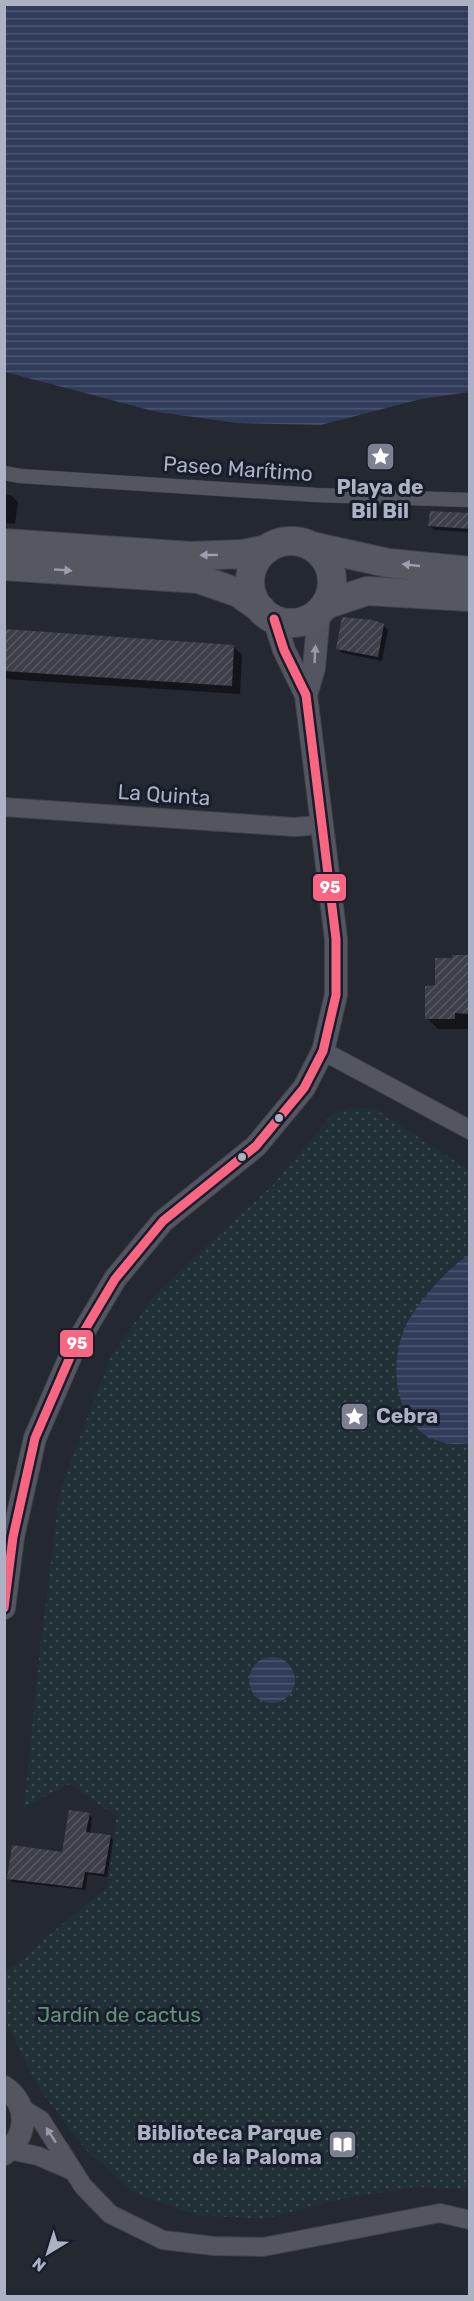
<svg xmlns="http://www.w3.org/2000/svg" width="474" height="2301" font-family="Rubik,sans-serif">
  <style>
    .green { fill: url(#green-dots) }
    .water { fill: url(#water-rules) }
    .shadow { fill: #0007 }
    .building { fill: url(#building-hatch) }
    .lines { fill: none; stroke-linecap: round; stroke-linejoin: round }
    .pedestrian-casing { stroke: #40434a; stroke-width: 15 }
    .minor-casing { stroke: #40434a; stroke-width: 20 }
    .tertiary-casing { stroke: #40434a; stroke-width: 24 }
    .primary-casing { stroke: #41454e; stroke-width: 30 }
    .pedestrian { stroke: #535660; stroke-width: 14 }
    .minor { stroke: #535660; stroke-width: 18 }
    .tertiary { stroke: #535660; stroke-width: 22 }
    .primary { stroke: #565861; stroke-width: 28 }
    .bus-1-casing { stroke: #181d2b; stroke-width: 14 }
    .bus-1 { stroke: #fa6682; stroke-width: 9 }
    .oneway { fill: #9b9fb0 }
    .oneway2 { fill: #969aab }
    .bus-dot { fill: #acb1c4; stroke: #181d2b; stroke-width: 2 }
    .labels { text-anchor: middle; stroke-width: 6; stroke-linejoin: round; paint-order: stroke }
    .street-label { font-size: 21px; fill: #acb1c4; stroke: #181d2b }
    .poi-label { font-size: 21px; font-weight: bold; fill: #acb1c4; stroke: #181d2b }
    .park-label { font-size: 21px; fill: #649377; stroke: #181d2b }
    .line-badge { stroke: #181d2b; stroke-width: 2 }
    .badge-label { font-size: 16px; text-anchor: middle; font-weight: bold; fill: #fff }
  </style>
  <defs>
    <pattern id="green-dots" width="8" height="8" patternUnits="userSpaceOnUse" patternTransform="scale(1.5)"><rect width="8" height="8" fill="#213036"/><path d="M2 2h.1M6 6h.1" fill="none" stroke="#3f4c51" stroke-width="1.8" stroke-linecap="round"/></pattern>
    <pattern id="water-rules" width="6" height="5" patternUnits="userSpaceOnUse" patternTransform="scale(1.5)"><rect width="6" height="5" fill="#313b5a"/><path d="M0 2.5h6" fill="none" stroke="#4c5570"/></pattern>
    <pattern id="building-hatch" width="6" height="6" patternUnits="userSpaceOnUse" patternTransform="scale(1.5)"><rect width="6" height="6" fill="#3c3f48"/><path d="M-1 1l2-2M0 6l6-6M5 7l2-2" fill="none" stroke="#565861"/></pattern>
  </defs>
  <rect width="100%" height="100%" fill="#242831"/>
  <!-- green -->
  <path class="green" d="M351,1108L375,1109L469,1170V2189L413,2187L341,2199L263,2219L197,2215L135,2193L84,2148L38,2087L5,2020V1971L25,1959L44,1939L108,1887L116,1816L70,1784L24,1807L40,1650L60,1490L111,1356L156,1293L274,1184L327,1120L338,1110Z"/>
  <!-- water -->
  <path class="water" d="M4,5H469V392L421,399L321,425L237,423L157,412L5,372Z
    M469,1255V1443C403,1453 384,1381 404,1330C413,1307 448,1267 469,1255Z
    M249 1680a23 23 0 1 1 46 0a23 23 0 1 1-46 0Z"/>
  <!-- shadow -->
  <path class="shadow" d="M4,494L12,496L18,502L15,524L4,523Z
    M470,513V532L435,530L430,526Z
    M384,626L388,630L382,661L342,653L338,648Z
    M4,631L234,647L242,655L240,694L4,679Z
    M470,957V1029H438L427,1018L437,987Z
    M89,1814L92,1818L90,1834L110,1837L113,1840L107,1877L88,1874L85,1890L12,1882L9,1878L64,1854Z"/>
  <!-- building -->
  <path class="building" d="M430,511L470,513V529L428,526Z
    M342,617L373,620L384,624L378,657L336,649Z
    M4,629L234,645L232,686L4,671Z
    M452,955H470V1014L455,1013V1019H425V986L435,985V958H452Z
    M69,1810L90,1813L86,1832L111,1835L104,1874L85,1872L82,1888L7,1879L12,1845L62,1852Z"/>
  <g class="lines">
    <defs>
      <path id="pedestrian" d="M4,473L20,476L316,495L470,500"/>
      <path id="minor" d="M4,807L294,827L321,825
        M323,1051L470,1130
        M21,2108L41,2120L83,2186L110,2214L163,2240L214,2246L263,2247L440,2213L470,2220
        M10,2150L38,2156L73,2171"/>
      <path id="tertiary" d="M306,695L314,668L319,612
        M4,1608L13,1537L35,1438L74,1348L115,1279L163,1221L256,1146L304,1088L323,1051L336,995V939L306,695L284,650L274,619
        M4,2087C30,2104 28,2137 4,2154"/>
      <path id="primary" d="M250 582a41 41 0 1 1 82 0a41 41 0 1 1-82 0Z
        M4,543L190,556L243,554L267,549
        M311,546L388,563L470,571
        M4,566L199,579L239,593L261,609
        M325,605L367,591L470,597"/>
    </defs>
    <!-- pedestrian casing -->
    <use href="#pedestrian" class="pedestrian-casing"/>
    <!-- minor casing -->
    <use href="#minor" class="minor-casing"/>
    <!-- tertiary casing -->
    <use href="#tertiary" class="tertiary-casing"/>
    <!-- primary casing -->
    <use href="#primary" class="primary-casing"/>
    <!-- pedestrian -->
    <use href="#pedestrian" class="pedestrian"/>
    <!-- minor -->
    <use href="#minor" class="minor"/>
    <!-- tertiary -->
    <use href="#tertiary" class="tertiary"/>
    <!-- primary -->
    <use href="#primary" class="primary"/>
    <defs>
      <path id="bus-1" d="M4,1608L13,1537L35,1438L74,1348L115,1279L163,1221L256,1146L304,1088L323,1051L336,995V939L306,695L284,650L274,619"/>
    </defs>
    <!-- bus-1 casing -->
    <use href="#bus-1" class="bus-1-casing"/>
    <!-- bus-1 -->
    <use href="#bus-1" class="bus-1"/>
  </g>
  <!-- one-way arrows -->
  <defs><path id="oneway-solid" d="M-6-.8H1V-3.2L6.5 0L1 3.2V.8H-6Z" transform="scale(1.5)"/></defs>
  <g class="oneway">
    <use href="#oneway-solid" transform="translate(209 555) rotate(179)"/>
    <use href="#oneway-solid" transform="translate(411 565) rotate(-174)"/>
    <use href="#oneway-solid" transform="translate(63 570) rotate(4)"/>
  </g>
  <g class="oneway2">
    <use href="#oneway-solid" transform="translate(315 654) rotate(-87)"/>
    <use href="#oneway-solid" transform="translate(51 2135) rotate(-123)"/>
  </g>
  <!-- icons -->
  <defs>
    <symbol id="sight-square" viewBox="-11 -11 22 22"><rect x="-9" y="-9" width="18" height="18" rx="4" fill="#7c8191" stroke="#181d2b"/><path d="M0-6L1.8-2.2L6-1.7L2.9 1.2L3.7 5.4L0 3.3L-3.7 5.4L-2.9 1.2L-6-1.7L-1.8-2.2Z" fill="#fff"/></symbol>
    <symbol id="library-square" viewBox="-11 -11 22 22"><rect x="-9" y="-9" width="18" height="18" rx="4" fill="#7c8191" stroke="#181d2b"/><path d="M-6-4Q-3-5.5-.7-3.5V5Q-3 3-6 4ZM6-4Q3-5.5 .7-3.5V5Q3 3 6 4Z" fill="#fff"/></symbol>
  </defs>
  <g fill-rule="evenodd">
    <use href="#sight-square" x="364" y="440" width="33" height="33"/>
    <use href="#sight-square" x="338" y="1400" width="33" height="33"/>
    <use href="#library-square" x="326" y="2128" width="33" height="33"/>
  </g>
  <!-- markers -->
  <g class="bus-dot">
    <circle cx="279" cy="1118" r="5"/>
    <circle cx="242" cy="1157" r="5"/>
  </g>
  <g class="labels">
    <!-- street labels -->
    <g class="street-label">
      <text transform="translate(238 469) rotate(4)" y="7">Paseo Marítimo</text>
      <text transform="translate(164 795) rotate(4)" y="7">La Quinta</text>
    </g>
    <!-- poi labels -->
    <g class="poi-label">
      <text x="380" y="494">Playa de<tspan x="380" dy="24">Bil Bil</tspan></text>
      <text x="376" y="1423" text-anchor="start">Cebra</text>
      <text x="322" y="2140" text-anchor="end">Biblioteca Parque<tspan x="322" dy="24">de la Paloma</tspan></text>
    </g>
    <!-- park labels -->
    <g class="park-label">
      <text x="119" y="2022">Jardín de cactus</text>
    </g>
  </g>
  <g class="line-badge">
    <rect x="312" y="873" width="35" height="29" rx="6" fill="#fa6682"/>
    <rect x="59" y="1329" width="35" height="29" rx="6" fill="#fa6682"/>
  </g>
  <g class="badge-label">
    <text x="330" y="893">95</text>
    <text x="77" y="1349">95</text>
  </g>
  <!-- border -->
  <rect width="474" height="2301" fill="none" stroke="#acb1c4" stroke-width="12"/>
  <!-- north arrow -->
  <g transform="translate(48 2253) rotate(218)" stroke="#181d2b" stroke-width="4.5" paint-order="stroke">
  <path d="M0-4.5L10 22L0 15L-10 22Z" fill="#acb1c4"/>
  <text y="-9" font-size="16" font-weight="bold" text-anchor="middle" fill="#acb1c4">N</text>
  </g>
</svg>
